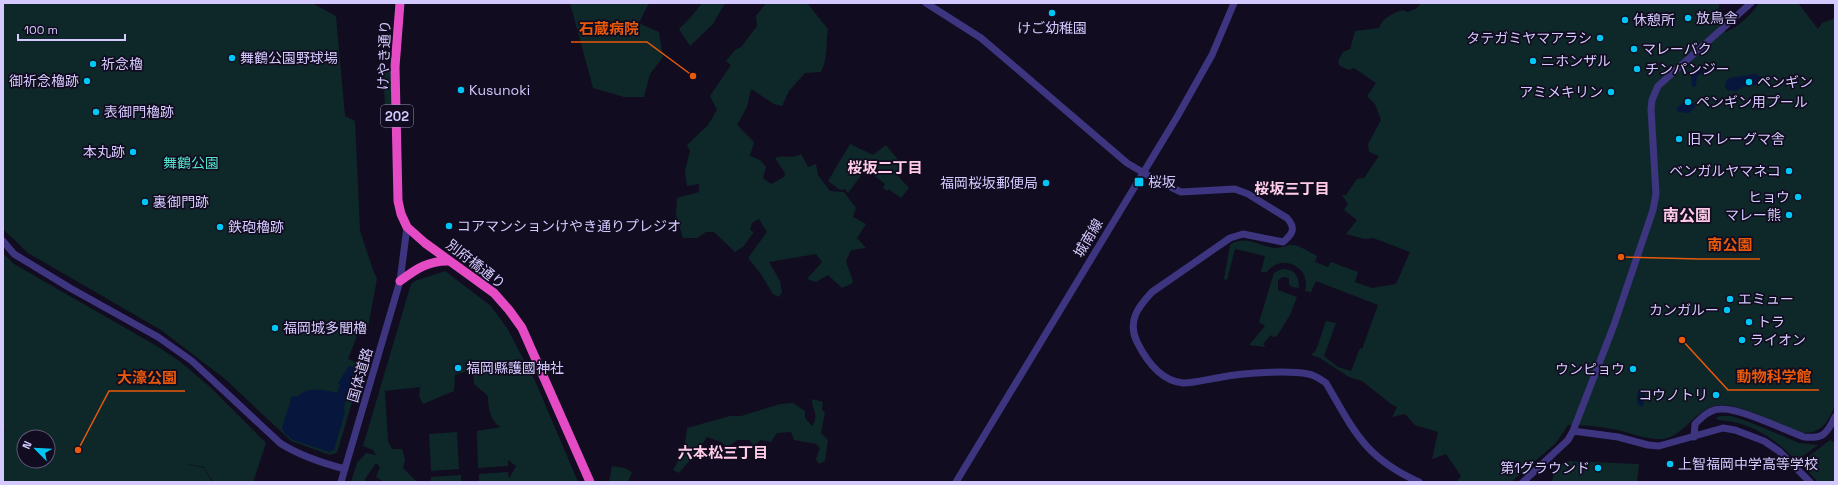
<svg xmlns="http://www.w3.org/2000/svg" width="1838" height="485" font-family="'Space Grotesk','Noto Sans JP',sans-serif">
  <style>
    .green { fill: #0e2829; fill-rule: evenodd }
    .water { fill: #07163d }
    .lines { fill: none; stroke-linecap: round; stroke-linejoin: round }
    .tertiary { stroke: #3e3580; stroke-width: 7 }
    .trunk { stroke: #e64bc6; stroke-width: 9 }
    .poi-dot { fill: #00c6f5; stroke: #110c1f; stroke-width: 1.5 }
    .labels { text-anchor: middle; stroke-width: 3.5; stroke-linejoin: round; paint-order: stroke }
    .shield { fill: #110c1f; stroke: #9a91bc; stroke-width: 1 }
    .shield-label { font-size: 13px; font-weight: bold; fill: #d5caff }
    .poi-label { font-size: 14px; fill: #d5caff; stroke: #110c1f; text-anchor: start }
    .street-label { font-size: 14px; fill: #d5caff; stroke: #110c1f }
    .park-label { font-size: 14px; fill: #52e3cc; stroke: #110c1f }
    .neighbourhood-label { font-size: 15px; font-weight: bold; fill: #ffcce8; stroke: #110c1f }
    .quarter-label { font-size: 16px; font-weight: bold; fill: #ffcce8; stroke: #110c1f }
    .leader { fill: none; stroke: #e8590c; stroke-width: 1.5 }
    .callout-dot { fill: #e8590c; stroke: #110c1f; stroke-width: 1.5 }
    .callout-label { font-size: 15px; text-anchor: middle; font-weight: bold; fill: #e8590c; stroke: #110c1f; stroke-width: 3.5; stroke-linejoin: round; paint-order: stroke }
  </style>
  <rect width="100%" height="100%" fill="#110c1f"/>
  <!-- green -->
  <path class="green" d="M3,3H312L336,16L345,116L355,121L360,231L373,270L377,279L367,333L359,331L348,359L363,365L337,453L330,455L291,441L225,379L161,330L28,253L3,229Z
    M570,3H649L639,23L659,32L663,57L650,74L644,97H624L593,88Z
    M702,3H725L713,24L690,46L679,29L691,17Z
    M766,3H807L828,29C825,47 829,54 821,72L805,73L789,91L782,106L774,104L751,89L747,107L737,125L754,142L750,156L760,160L766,167L763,178L771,184L784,177L785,173L775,158C785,154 791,160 801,154L808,167L816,164L818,175L830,191L844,192L856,208L853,217L866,224L857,238L866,248L851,250L846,261C848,269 852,275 853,283L842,288L828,275L816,282L807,279L822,262L816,254L769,262L780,281L782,292L779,297L773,294L761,274L748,258L767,232L759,219L752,223L750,230L754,232L743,247L735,252L714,232H706L697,238H683L676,215L677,198L699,192V184L687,186L685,171L690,151L687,145L708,125L717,110L710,96L731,65L726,61L735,50L741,47L757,26L756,16Z
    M1421,3H1720L1716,19L1726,32C1738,27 1752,14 1759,3H1798L1818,29L1822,23L1835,18V406C1831,413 1828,422 1822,427C1802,443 1776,421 1757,414C1746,410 1733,405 1721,405C1698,405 1684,436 1664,439C1649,440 1636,435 1622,431C1604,427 1587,425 1568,425L1556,443L1511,482H1456L1461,476L1446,454L1432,459L1438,432L1415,425L1405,414L1392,417L1397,407L1391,404L1362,381L1349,377L1320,358L1311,355L1316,350L1326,321L1336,323L1324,356L1338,367L1351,371L1360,348L1362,349L1378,305L1316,281L1311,292L1305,291C1312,267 1281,252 1267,272H1261L1265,256L1235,249L1227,280L1224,279L1230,245C1246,234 1259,247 1276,248C1282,248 1289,244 1294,245C1301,246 1311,253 1317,256L1315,262L1328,267L1331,262L1358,272L1355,282L1372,288L1396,284L1410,252L1373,238L1365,239L1346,234L1357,220L1344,210L1348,204L1342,195H1346L1357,179L1364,178L1379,156L1369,152L1368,144L1381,120L1375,104L1367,96L1376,83L1354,68L1349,70L1340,66L1338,61L1343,52L1350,49L1355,31L1379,28C1382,18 1393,13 1403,10L1407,12L1416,9Z
    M393,68L394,124L386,123L383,71Z
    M850,144L873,155L886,145L901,163L897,166L901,169L898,176L909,188L901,198L888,189L887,191L883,188L885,184L866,169L848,193L845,189L840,190L828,181Z
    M3,253L14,264L155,345L178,360L210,387L266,443L253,482H213L204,467L182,463L204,468L212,482H3V431H7L3,430ZM24,437H48V461H24Z
    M1282,269C1295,269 1299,276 1299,288L1292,287L1289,285V278L1283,277L1278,280V290L1297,297L1290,315L1277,336L1273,337L1271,335L1263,344L1266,347L1249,345L1265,326L1259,322L1273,276L1274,273Z
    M445,271L491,306L507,328L536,383L578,482H479V474L508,472L509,479L516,466L508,460V466L478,468L477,431L501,427C490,422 488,407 488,396L474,384L473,369L455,375L454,391L423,404L419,396L420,387L385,391L388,441L392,449H402L405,459L403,468L417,482H384L376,477L380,467L376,463L365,479V482H351L357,463L366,453L376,455L373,450L363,446L411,284L415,281Z
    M812,399L823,402L822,410L825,412L821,433L828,440L825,461L819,464L816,459L820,448L816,444L794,440L791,432L777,433L771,442L761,440L754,446L749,440H738L727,447L721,442L707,437L697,452L679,473L673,470C681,458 686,443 687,428L730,416H741L780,404L793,403L805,411V418L812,426C820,414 811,409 812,399Z
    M1722,416H1731L1752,423L1799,443L1818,445L1796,461C1777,439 1748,421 1718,420L1716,417Z
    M457,432L459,469L431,471L429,434Z
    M1830,440L1835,443V482H1818L1800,463Z
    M1565,461L1639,464L1637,482H1552L1554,471Z
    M612,466L625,468L632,472L628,482H609Z
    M461,475V482H431V477Z"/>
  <!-- water -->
  <path class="water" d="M1704,65L1707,66L1706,69L1704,68L1703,73L1697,76L1696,86L1692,87L1691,76Z
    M1755,74L1761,77L1760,84L1743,87L1736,91L1731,90L1728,91L1725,87L1726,81L1730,78Z
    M1688,98L1696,106L1689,113L1679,112L1676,109Z
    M349,366L359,369L353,386H350L344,408L345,412L334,450L329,452L293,440L285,434L282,428L292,396L297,397C306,386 324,390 337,393L340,385L338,383Z
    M1640,390L1645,394L1644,404L1641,407L1637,402V394Z"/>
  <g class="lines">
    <!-- tertiary -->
    <path class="tertiary" d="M926,3L981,38L1127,163L1154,179L1181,192L1235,189L1248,194L1287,218C1296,228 1293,234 1283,242L1243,234L1230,238L1152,292C1138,307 1127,321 1137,342C1146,360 1161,381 1183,383C1196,383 1209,379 1222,377C1242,373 1288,370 1308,374C1315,375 1320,379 1326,383C1354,431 1365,458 1419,482
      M3,241L14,254L70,288L158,337L192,361L280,443C300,456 322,463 345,469
      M1573,431L1618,437L1648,445L1659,446L1723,428L1735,430L1764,441L1779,451L1810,482
      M1694,437L1695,424C1702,417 1710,409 1721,409C1740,408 1784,430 1804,437C1823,439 1827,434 1835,417
      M341,482L400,281L407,227
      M956,482L1177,117L1212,55L1234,3
      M1523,482L1568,440L1573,431L1614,325L1653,210L1656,194L1651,109L1652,100L1658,86L1751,3"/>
    <!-- trunk -->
    <path class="trunk" d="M400,3L395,67L398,201L401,214L407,227L425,243L494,293L509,310L522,328L590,482
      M400,281C416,269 429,260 450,261"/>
  </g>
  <!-- markers -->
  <g class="poi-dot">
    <circle cx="1052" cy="13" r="4"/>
    <circle cx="1688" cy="18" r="4"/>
    <circle cx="1625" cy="20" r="4"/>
    <circle cx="1600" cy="38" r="4"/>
    <circle cx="1634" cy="49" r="4"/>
    <circle cx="232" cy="58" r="4"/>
    <circle cx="1533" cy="61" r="4"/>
    <circle cx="93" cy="64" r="4"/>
    <circle cx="1637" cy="69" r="4"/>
    <circle cx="87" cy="81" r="4"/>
    <circle cx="1749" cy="82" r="4"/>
    <circle cx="461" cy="90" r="4"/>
    <circle cx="1611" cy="92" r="4"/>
    <circle cx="1688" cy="102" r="4"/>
    <circle cx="96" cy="112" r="4"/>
    <circle cx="1679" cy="139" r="4"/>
    <circle cx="133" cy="152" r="4"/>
    <circle cx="1789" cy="171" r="4"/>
    <rect x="1134" y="177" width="10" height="10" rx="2"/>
    <circle cx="1046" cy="183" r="4"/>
    <circle cx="1798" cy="197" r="4"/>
    <circle cx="145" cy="202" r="4"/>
    <circle cx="1789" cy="215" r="4"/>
    <circle cx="449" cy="226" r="4"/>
    <circle cx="220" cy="227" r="4"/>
    <circle cx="1730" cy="299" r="4"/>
    <circle cx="1727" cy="310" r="4"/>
    <circle cx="1749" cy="322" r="4"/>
    <circle cx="275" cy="328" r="4"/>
    <circle cx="1742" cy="340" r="4"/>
    <circle cx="458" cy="368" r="4"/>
    <circle cx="1633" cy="369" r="4"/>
    <circle cx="1716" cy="395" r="4"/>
    <circle cx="1670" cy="464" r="4"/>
    <circle cx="1598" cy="468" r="4"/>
  </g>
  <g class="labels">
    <!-- shield labels -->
    <rect class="shield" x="381" y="105" width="32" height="22" rx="3"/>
    <g class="shield-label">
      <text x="397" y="121">202</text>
    </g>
    <!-- poi labels -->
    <g class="poi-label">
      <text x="1696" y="23">放鳥舎</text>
      <text x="1633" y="25">休憩所</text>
      <text x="1052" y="33" text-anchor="middle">けご幼稚園</text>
      <text x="1592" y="43" text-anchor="end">タテガミヤマアラシ</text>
      <text x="1642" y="54">マレーバク</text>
      <text x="240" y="63">舞鶴公園野球場</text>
      <text x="1541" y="66">ニホンザル</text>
      <text x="101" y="69">祈念櫓</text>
      <text x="1645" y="74">チンパンジー</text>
      <text x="79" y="86" text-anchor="end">御祈念櫓跡</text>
      <text x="1757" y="87">ペンギン</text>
      <text x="469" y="95">Kusunoki</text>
      <text x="1603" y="97" text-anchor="end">アミメキリン</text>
      <text x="1696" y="107">ペンギン用プール</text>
      <text x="104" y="117">表御門櫓跡</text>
      <text x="1687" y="144">旧マレーグマ舎</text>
      <text x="125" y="157" text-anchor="end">本丸跡</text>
      <text x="1781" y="176" text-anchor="end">ベンガルヤマネコ</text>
      <text x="1148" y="187">桜坂</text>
      <text x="1038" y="188" text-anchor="end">福岡桜坂郵便局</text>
      <text x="1790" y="202" text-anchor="end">ヒョウ</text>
      <text x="153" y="207">裏御門跡</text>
      <text x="1781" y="220" text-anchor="end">マレー熊</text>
      <text x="457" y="231">コアマンションけやき通りプレジオ</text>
      <text x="228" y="232">鉄砲櫓跡</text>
      <text x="1738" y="304">エミュー</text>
      <text x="1719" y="315" text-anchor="end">カンガルー</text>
      <text x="1757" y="327">トラ</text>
      <text x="283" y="333">福岡城多聞櫓</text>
      <text x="1750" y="345">ライオン</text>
      <text x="466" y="373">福岡縣護國神社</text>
      <text x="1625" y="374" text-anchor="end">ウンピョウ</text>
      <text x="1708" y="400" text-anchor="end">コウノトリ</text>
      <text x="1678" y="469">上智福岡中学高等学校</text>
      <text x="1590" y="473" text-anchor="end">第1グラウンド</text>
    </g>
    <!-- street labels -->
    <g class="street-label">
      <text transform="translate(384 55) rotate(-88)" y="5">けやき通り</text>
      <text transform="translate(1088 238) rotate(-59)" y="5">城南線</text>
      <text transform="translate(476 264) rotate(38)" y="5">別府橋通り</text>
      <text transform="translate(360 375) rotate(-74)" y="5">国体道路</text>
    </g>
    <!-- park labels -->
    <g class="park-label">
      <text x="191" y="168">舞鶴公園</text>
    </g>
    <!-- neighbourhood labels -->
    <g class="neighbourhood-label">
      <text x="885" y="173">桜坂二丁目</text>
      <text x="1292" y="194">桜坂三丁目</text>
      <text x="723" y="458">六本松三丁目</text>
    </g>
    <!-- quarter labels -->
    <g class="quarter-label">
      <text x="1687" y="221">南公園</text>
    </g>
  </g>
  <!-- callouts -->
  <path class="leader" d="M693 76L647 42H571M1621 257L1699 259H1760M1682 340L1728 390H1819M78 450L109 391H185"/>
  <g class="callout-dot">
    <circle cx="693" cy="76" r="4"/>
    <circle cx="1621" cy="257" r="4"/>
    <circle cx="1682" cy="340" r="4"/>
    <circle cx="78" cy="450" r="4"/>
  </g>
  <g class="callout-label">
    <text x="609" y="34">石蔵病院</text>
    <text x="1730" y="250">南公園</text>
    <text x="1774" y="382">動物科学館</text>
    <text x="147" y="383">大濠公園</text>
  </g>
  <!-- border -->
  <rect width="1838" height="485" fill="none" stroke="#d5caff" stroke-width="8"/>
  <!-- north arrow -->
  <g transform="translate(36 449) rotate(294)"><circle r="19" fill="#110c1f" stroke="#5f5879"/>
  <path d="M0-3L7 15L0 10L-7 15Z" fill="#00c6f5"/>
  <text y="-6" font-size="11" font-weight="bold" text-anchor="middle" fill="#d5caff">N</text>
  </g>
  <!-- scale -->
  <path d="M18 34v6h107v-6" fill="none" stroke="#d5caff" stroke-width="2"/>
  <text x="24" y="34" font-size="12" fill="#d5caff" stroke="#110c1f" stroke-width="3" paint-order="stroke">100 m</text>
</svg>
